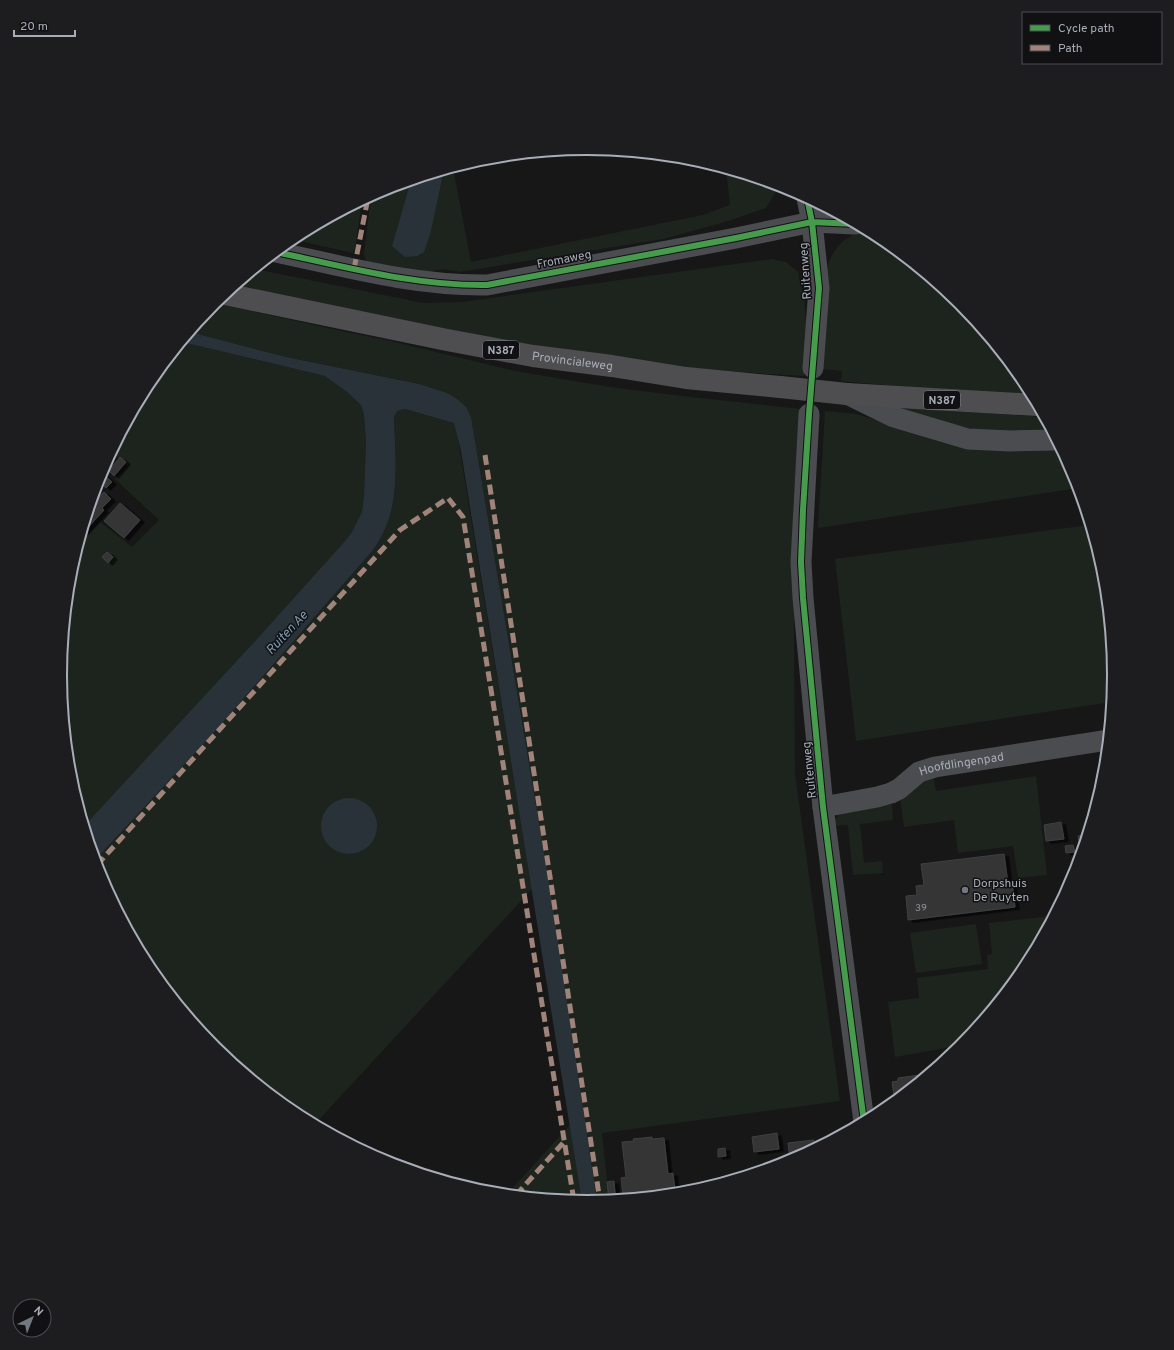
<svg xmlns="http://www.w3.org/2000/svg" width="1174" height="1350" font-family="Overpass,sans-serif">
  <style>
    .green { fill: #1d241e }
    .water { fill: #2a3239 }
    .building { fill: #353536; stroke: #3f4043; filter: url(#shadow) }
    .lines { fill: none; stroke-linecap: round; stroke-linejoin: round }
    .minor { stroke: #4b4c50; stroke-width: 21 }
    .highway { stroke: #4e4e51; stroke-width: 22 }
    .highway-bridge { stroke: #4e4e51; stroke-width: 22 }
    .quiet { stroke: #a18479; stroke-width: 5; stroke-dasharray: 10 5; stroke-linecap: butt }
    .cycleway-casing { stroke: #111113; stroke-width: 8 }
    .cycleway { stroke: #469c4c; stroke-width: 6 }
    .poi-dot { fill: #757880; stroke: #111113; stroke-width: 1.5 }
    .labels { text-anchor: middle; stroke-width: 3; stroke-linejoin: round; paint-order: stroke }
    .number-label { font-size: 10px; fill: #8b8f98 }
    .shield { fill: #111113; stroke: #7b7e86; stroke-width: 1 }
    .shield-label { font-size: 11px; font-weight: bold; fill: #a8adb8 }
    .street-label { font-size: 12px; fill: #a8adb8; stroke: #111113 }
    .poi-label { font-size: 12px; fill: #a8adb8; stroke: #111113; text-anchor: start }
    .water-label { font-size: 13px; font-style: italic; fill: #7f9bb3; stroke: #111113 }
    .rim { fill: none; stroke: #a8adb8; stroke-width: 2 }
  </style>
  <defs>
    <filter id="shadow"><feDropShadow dx="4.5" dy="2.5" stdDeviation="0" flood-color="#0009"/></filter>
  </defs>
  <rect width="100%" height="100%" fill="#171717"/>
  <!-- green -->
  <path class="green" d="M453,168L471,262L703,215L730,205L726,169L777,184V190L766,208L725,222L663,239L459,272L443,269L426,272L367,263L364,255L371,196L386,188L411,180L392,246L431,231L444,170Z
    M362,201L355,249L353,253L291,239Z
    M869,231L880,237L960,303L1025,382L1032,395L979,393L841,381L842,371L823,369L827,268C833,247 847,233 869,231Z
    M772,259L786,262L798,272L804,299L807,335L804,376C758,373 711,371 666,365C521,347 378,316 236,285L255,269L423,303L462,302Z
    M214,303L351,333L386,340L515,371L610,387L682,396L800,409L793,508L795,774L840,1101L602,1133L609,1200L597,1201L553,907L471,417L419,384L286,357L190,332Z
    M182,342L325,376L347,392L361,405L364,415L366,442L364,495L362,512L352,532L345,541L256,640L85,825L70,778L60,675L70,572L78,545L100,522L132,547L159,520L115,479L128,467L112,452L149,382Z
    M886,407L1044,417L1053,434L988,433Z
    M405,409L454,423L457,433L532,889L315,1124L294,1113L214,1047L149,968L100,876L95,860L209,738L373,550C377,544 382,537 385,529C400,497 395,451 394,417L397,411Z
    M825,411L856,414L932,436L1061,449L1074,474L1078,488L818,528Z
    M1089,525L1098,553L1110,635L1114,675L1111,702L856,741L835,559Z
    M933,775L936,791L1036,776L1047,875L1018,878L1013,846L958,853L954,820L904,827L900,798Z
    M892,803L893,820L860,824L864,863L882,861L883,873L853,875L848,825L834,826L835,819L840,813Z
    M1051,916V919L1025,968L962,1045L895,1057L888,1002L919,998L917,978L988,969L987,955L992,954L989,923Z
    M976,924L982,964L916,973L910,933Z
    M570,1125L582,1202L507,1194Z"/>
  <!-- water -->
  <path class="water" d="M444,170L431,231L424,252L417,256L405,257L392,246L411,180Z
    M190,332L286,357L419,384L447,393L457,399L466,407L471,417L553,907L597,1201L582,1202L461,451L454,423L405,409L397,411L394,417C395,451 400,497 385,529C382,537 377,544 373,550L209,738L95,860L85,825L256,640L345,541L352,532L362,512L364,495L366,442L364,415L361,405L347,392L325,376L182,342Z
    M321 826a28 28 0 1 1 56 0a28 28 0 1 1-56 0Z"/>
  <!-- building -->
  <path class="building" d="M120,457L126,462L114,476L109,471Z
    M101,472L112,482L106,488L98,480Z
    M104,492L111,499L102,508L104,510L83,533L90,506Z
    M120,503L140,520L124,538L104,521Z
    M107,552L113,557L108,563L102,557Z
    M1092,818L1089,828L1087,819Z
    M1061,822L1064,839L1046,841L1044,825Z
    M1087,834L1084,842L1079,843L1078,836Z
    M1084,842L1082,850H1080L1079,843Z
    M1073,845L1075,852L1066,853L1065,846Z
    M1004,854L1008,884L1012,883L1015,907L908,920L906,896L917,895L916,886L924,885L921,864Z
    M1066,892L1061,901L1059,893Z
    M950,1055L943,1061V1056Z
    M927,1074L902,1095L894,1096L892,1082L898,1081V1078Z
    M777,1133L779,1149L754,1152L752,1137Z
    M652,1137V1139L664,1138L668,1174L673,1173L675,1190L623,1195L621,1178L626,1177L622,1142L634,1141L633,1139Z
    M814,1140L815,1148L790,1161L788,1143Z
    M725,1148L726,1156L718,1157V1149Z
    M614,1181L615,1193L618,1196L615,1199L609,1200L607,1182Z"/>
  <g class="lines">
    <!-- minor -->
    <g class="minor">
      <path d="M807,198L812,222L819,288L813,368"/>
      <path d="M276,252C346,267 415,286 487,285L736,238L812,222L855,224"/>
      <path d="M847,394L894,417L968,439L1010,441L1056,440"/>
      <path d="M809,414L801,562L803,598L823,807L864,1122"/>
      <path id="s1" d="M823,807L877,797L891,793L899,789L919,772L935,767L1108,740"/>
    </g>
    <!-- highway -->
    <g class="highway">
      <path id="s2" d="M225,294L447,340L533,356L612,366L686,378L780,387"/>
      <path d="M847,394L1037,405"/>
    </g>
    <!-- highway-bridge -->
    <path class="highway-bridge" d="M780,387L847,394"/>
    <!-- quiet -->
    <path class="quiet" d="M354,269L368,198
      M485,455L600,1201
      M97,865L400,530L448,498L463,517L574,1201
      M516,1195L564,1142"/>
    <defs>
      <path id="cycleway" d="M807,198L812,222L819,288L809,414L803,510L801,562L803,598L823,807L864,1122
        M276,252C346,267 415,286 487,285L736,238L812,222L855,224"/>
    </defs>
    <!-- cycleway casing -->
    <use href="#cycleway" class="cycleway-casing"/>
    <!-- cycleway -->
    <use href="#cycleway" class="cycleway"/>
  </g>
  <!-- markers -->
  <circle class="poi-dot" cx="965" cy="890" r="4"/>
  <g class="labels">
    <!-- number labels -->
    <g class="number-label">
      <text x="921" y="911">39</text>
    </g>
    <!-- shield labels -->
    <g class="shield">
      <rect x="483" y="341" width="36" height="18" rx="3"/>
      <rect x="924" y="391" width="36" height="18" rx="3"/>
    </g>
    <g class="shield-label">
      <text x="501" y="354">N387</text>
      <text x="942" y="404">N387</text>
    </g>
    <!-- street labels -->
    <g class="street-label">
      <text transform="translate(564 259) rotate(-11)" y="4">Fromaweg</text>
      <text transform="translate(805 271) rotate(-94)" y="4">Ruitenweg</text>
      <text dy="4" stroke="none"><textPath href="#s2" startOffset="354">Provincialeweg</textPath></text>
      <text dy="4" stroke="none"><textPath href="#s1" startOffset="148">Hoofdlingenpad</textPath></text>
      <text transform="translate(809 770) rotate(-96)" y="4">Ruitenweg</text>
    </g>
    <!-- poi labels -->
    <g class="poi-label">
      <text x="973" y="887">Dorpshuis<tspan x="973" dy="14">De Ruyten</tspan></text>
    </g>
    <!-- water labels -->
    <g class="water-label">
      <text transform="translate(286 632) rotate(-47)" y="5">Ruiten Ae</text>
    </g>
  </g>
  <!-- crop -->
  <path d="M0 0H1174V1350H0ZM67 675a520 520 0 1 1 1040 0a520 520 0 1 1-1040 0Z" fill="#1d1d20" fill-rule="evenodd"/>
  <path class="rim" d="M67 675a520 520 0 1 1 1040 0a520 520 0 1 1-1040 0Z"/>
  <!-- legend -->
  <rect x="1022" y="12" width="140" height="52" fill="#111113" stroke="#4d4f55"/>
  <rect x="1030" y="25" width="20" height="6" fill="#469c4c" stroke="#4d4f55"/>
  <text x="1058" y="32" font-size="12" fill="#a8adb8">Cycle path</text>
  <rect x="1030" y="45" width="20" height="6" fill="#a18479" stroke="#4d4f55"/>
  <text x="1058" y="52" font-size="12" fill="#a8adb8">Path</text>
  <!-- north arrow -->
  <g transform="translate(32 1318) rotate(43)"><circle r="19" fill="#111113" stroke="#4d4f55"/>
  <path d="M0-3L7 15L0 10L-7 15Z" fill="#757880"/>
  <text y="-6" font-size="11" font-weight="bold" text-anchor="middle" fill="#a8adb8">N</text>
  </g>
  <!-- scale -->
  <path d="M14 30v6h61v-6" fill="none" stroke="#a8adb8" stroke-width="2"/>
  <text x="20" y="30" font-size="12" fill="#a8adb8" stroke="#111113" stroke-width="3" paint-order="stroke">20 m</text>
</svg>
